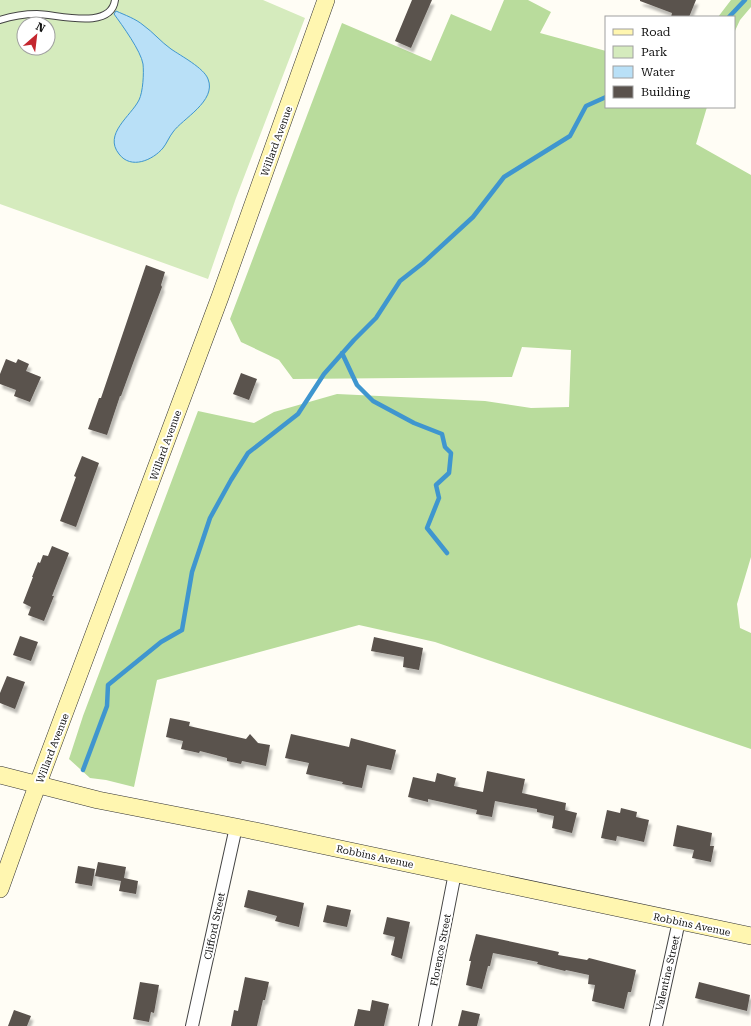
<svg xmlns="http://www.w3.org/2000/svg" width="751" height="1026" font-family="'Roboto Serif',serif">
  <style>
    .green { fill: #d5ebbd; fill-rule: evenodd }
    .forest { fill: #b9dc9c }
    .water { fill: #b9e0f7; stroke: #3f96cf }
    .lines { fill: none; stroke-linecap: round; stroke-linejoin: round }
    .stream { stroke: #3f96cf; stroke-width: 4.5 }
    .building { fill: #5a524d; filter: url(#shadow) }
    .service-casing { stroke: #444; stroke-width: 8 }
    .minor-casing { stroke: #444; stroke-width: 14 }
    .secondary-casing { stroke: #333; stroke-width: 18 }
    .service { stroke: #fff; stroke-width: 6 }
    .minor { stroke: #fff; stroke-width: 12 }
    .secondary { stroke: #fff6b0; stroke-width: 17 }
    .labels { text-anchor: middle; stroke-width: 4; stroke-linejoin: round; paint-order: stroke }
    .street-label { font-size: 10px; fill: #111; stroke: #fff }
  </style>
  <defs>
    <filter id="shadow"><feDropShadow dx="2.5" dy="4.5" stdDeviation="1" flood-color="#0004"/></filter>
  </defs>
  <rect width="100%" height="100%" fill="#fffdf5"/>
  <!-- green -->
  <path class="green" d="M0,0H263L305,18L236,198L208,279L0,204ZM24,24H48V48H24Z"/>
  <!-- forest -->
  <path class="forest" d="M504,0H528L551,12L540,33L606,51V107H707L696,144L751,175V557L737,604L740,628L751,633V749L435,642L359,625L157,680L134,787L106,780L90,778L69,759L83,716L198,411L254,423L274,412L337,394L485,401L531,408L569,407L571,350L522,347L512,377L293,379L279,360L241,342L230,319L342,23L431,61L451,14L491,31Z
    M731,0H751V7L740,20L734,33V17H718Z"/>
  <!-- water -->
  <path class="water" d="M116,11C125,15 136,19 143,25C153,32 161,42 171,49C181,56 204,68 208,79C217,101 182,119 173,132C169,137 167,143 163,148C153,160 131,170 119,154C103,134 131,116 139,100C143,92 144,73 143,64C141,51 122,25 114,14Z"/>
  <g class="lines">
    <!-- stream -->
    <path class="stream" d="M729,17L745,0
      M342,353L357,385L373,401L414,423L442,434L445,447L451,453L449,473L436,485L439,498L427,528L447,553
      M83,770L107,706L108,685L161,642L182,630L192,572L210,518L231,480L248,453L298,414L324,374L354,340L376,318L400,281L423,263L473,217L504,177L570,136L586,106L606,97"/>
  </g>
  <!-- building -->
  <path class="building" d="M412,0H432L411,48L395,41Z
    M640,0H696L689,17H671L672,13L640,1Z
    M146,265L165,272L161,285L162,287L136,355L121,396H120L107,435L88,429L99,398H101Z
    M6,359L16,363L18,359L29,364L26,371L41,377L30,402L14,396L16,390L0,384V374Z
    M241,373L257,379L249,400L233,394Z
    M82,456L99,463L76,527L60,521L76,477L74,476Z
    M52,546L69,553L52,596H54L44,621L28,615L31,607L23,603L33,577H32L38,562L40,563L43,555L48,556Z
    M20,636L38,642L31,661L13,655Z
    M374,637L423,648L419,670L403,667L404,657L371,651Z
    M7,676L25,682L15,709L0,703V693Z
    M170,718L190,722L189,726L246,739L250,734L258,743L270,745L266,766L242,761L241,764L227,761V758L200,751L199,753L181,749L183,741L166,737Z
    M291,734L349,747L351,738L396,750L391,770L367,765L362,788L342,784L343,782L306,774L309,763L285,758Z
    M487,771L525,779L522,793L566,803L565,810L577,813L572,833L552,828L554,816L537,812V809L495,801L492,817L476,814L477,810L428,799V802L408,797L413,777L435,782L437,773L456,778L454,786L483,792Z
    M621,808L637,812L636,817L649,820L644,842L617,836L616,841L601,838L607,810L620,813Z
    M677,825L712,833L710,846H714L711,862L692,858L694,850L673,846Z
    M98,862L126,867L124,878L138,881L136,894L119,891L121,881L95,876Z
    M78,866L95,869L92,886L75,883Z
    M248,890L304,903L299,927L275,921L277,916L244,907Z
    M327,905L351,910L347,927L323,922Z
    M387,917L410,922L402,959L391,955L395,937L383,934Z
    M476,934L559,952L558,955L587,960L589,958L636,970L631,992H628L624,1009L592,1001L595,985L588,984L589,975L566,970L565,971L537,964L538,962L493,953L490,966H488L482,989L466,985L471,961H469Z
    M245,977L269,982L265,1000H263L257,1026H231L234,1010L238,1011Z
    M140,982L159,985L154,1013L151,1012L149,1022L133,1019Z
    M699,982L750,995L747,1011L695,998Z
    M372,1000L389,1004L384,1026H354L358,1009L370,1011Z
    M14,1010L31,1016L27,1026H8Z
    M462,1010L480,1014L477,1026H458Z"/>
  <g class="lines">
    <defs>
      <path id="service" d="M0,20C12,16 24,14 37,14C56,14 111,31 115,0"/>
      <path id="minor" d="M192,1026L236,827
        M425,1026L455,873
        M656,1026L679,921"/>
      <path id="secondary" d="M0,775L98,800L236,827L751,936
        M0,889L30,805L220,297L326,0"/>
    </defs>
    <!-- service casing -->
    <use href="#service" class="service-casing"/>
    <!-- minor casing -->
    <use href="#minor" class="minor-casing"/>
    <!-- secondary casing -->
    <use href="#secondary" class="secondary-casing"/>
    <!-- service -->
    <use href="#service" class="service"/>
    <!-- minor -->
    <use href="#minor" class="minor"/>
    <!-- secondary -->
    <use href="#secondary" class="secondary"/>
  </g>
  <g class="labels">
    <!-- street labels -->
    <g class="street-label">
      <text transform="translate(276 141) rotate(-70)" y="4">Willard Avenue</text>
      <text transform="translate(165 445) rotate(-70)" y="4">Willard Avenue</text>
      <text transform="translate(52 748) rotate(-69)" y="4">Willard Avenue</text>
      <text transform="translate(375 856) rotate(12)" y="4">Robbins Avenue</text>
      <text transform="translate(692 924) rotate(12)" y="4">Robbins Avenue</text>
      <text transform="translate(214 926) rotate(-78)" y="4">Clifford Street</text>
      <text transform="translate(440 950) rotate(-79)" y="4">Florence Street</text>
      <text transform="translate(667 973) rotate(-77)" y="4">Valentine Street</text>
    </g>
  </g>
  <!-- legend -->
  <rect x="605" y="16" width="130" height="92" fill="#ffffff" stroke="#a0a0a0"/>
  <rect x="613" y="29" width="20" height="6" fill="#fff6b0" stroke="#a0a0a0"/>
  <text x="641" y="36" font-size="12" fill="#111111">Road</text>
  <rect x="613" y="46" width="20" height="12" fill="#d5ebbd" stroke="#a0a0a0"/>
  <text x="641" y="56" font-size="12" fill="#111111">Park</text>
  <rect x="613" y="66" width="20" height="12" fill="#b9e0f7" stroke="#a0a0a0"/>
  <text x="641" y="76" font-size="12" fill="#111111">Water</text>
  <rect x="613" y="86" width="20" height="12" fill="#5a524d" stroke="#a0a0a0"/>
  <text x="641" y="96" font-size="12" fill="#111111">Building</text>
  <!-- north arrow -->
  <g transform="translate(36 36) rotate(28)"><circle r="19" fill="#ffffff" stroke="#a0a0a0"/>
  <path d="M0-3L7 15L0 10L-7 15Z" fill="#c4262e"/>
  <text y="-6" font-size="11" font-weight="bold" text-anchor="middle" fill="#111111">N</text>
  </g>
</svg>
